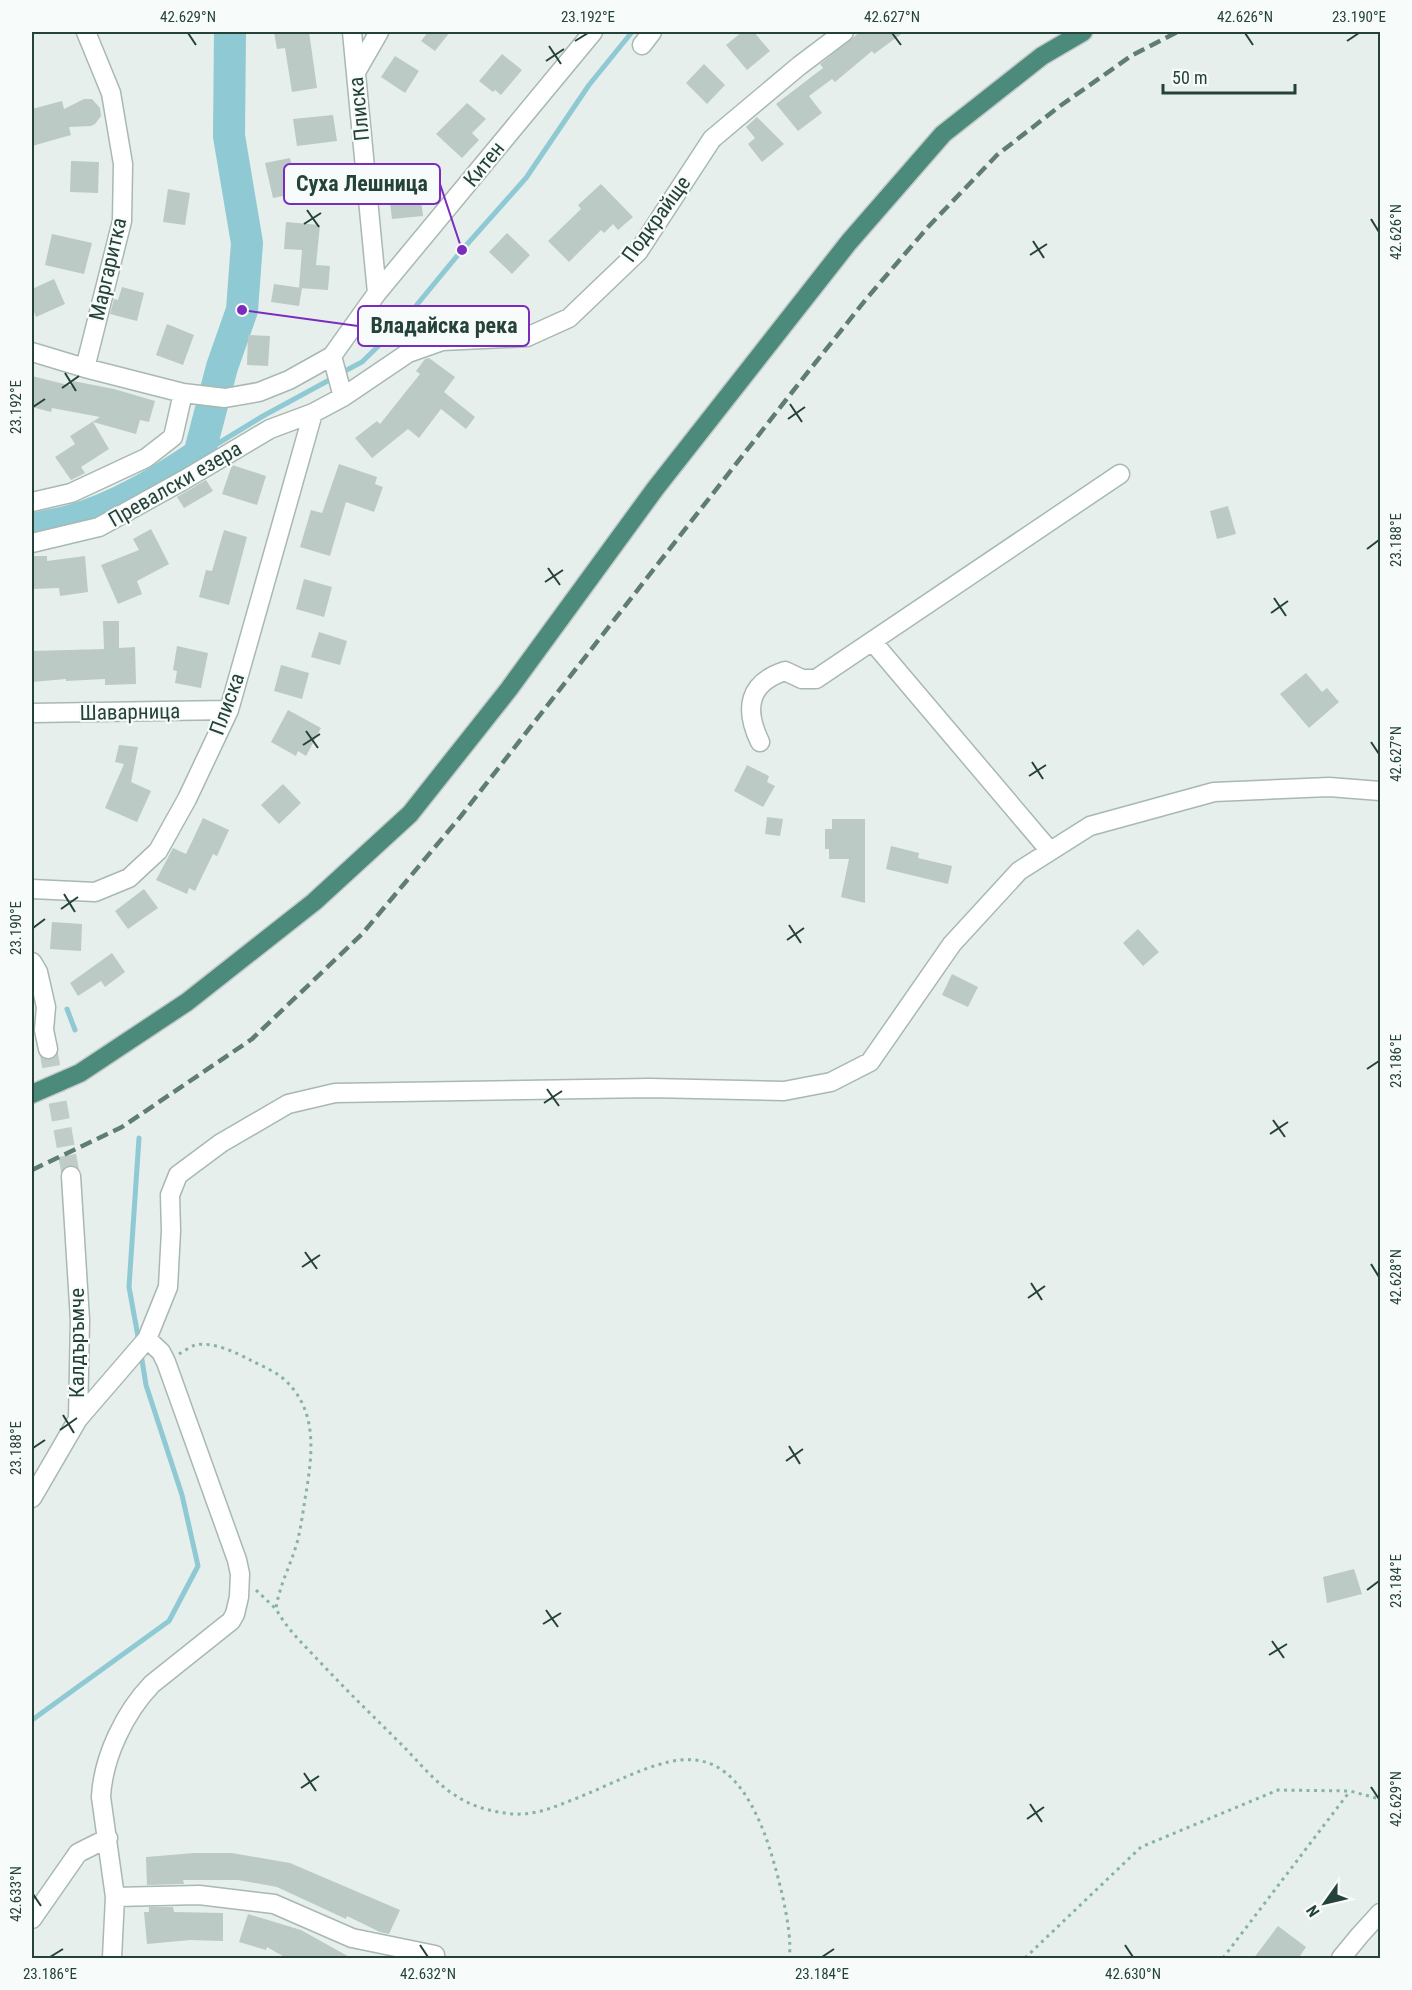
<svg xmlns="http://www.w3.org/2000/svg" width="1412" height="1990" font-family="'Roboto Condensed',sans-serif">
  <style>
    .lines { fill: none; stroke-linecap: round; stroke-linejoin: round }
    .stream { stroke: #8ec9d4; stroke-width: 5 }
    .river { stroke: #8ec9d4; stroke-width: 32 }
    .building { fill: #bbcac4 }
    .minor-tunnel { stroke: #bfccc8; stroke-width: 18; stroke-dasharray: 18 9; stroke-linecap: butt }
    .minor-casing { stroke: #a8b8b2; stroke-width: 21 }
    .trunk-casing { stroke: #c2cac8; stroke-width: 21 }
    .path { stroke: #86b3a5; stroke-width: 3; stroke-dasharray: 3 4.5; stroke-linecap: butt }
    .minor { stroke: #fff; stroke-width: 18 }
    .trunk { stroke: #4c8a7c; stroke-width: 18 }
    .rail { stroke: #5f7d75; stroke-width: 4.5; stroke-dasharray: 12 6; stroke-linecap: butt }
    .ticks { fill: none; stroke: #24423a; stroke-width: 2 }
    .labels { text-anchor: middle; stroke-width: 4.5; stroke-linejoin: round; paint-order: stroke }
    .street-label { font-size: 21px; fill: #24423a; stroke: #f7fbf9 }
    .leader { fill: none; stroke: #7b2cbf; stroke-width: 2 }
    .callout-dot { fill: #7b2cbf; stroke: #f7fbf9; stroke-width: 2 }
    .callout { fill: #f7fbf9; stroke: #7b2cbf; stroke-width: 2 }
    .callout-label { font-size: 22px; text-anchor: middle; font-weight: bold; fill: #24423a }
    .neatline { fill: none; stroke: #24423a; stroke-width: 2 }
    .ticks-label { font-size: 15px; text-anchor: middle; fill: #24423a }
  </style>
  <rect width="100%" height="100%" fill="#e6efeb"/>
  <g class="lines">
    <!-- stream -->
    <path class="stream" d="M341,373L362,362L401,324L462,250L526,178L589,85L632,32
      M199,455L263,416L333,378
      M67,1009L75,1030
      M139,1138L129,1287L139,1342
      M32,1720L169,1621L198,1566L182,1495L146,1385L141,1354"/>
    <!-- river -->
    <path class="river" d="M32,529C45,526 60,524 73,520C118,507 160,481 199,455L222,367L242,310L247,243L229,136L230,32"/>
  </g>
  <!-- building -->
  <path class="building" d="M274,32H309L317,88L292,92L285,48L277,49Z
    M428,32H450L435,51L421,41Z
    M742,32H754L770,51L747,70L726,45Z
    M860,32H904L874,54L872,51L835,82L832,79L809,96L822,113L798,131L776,104L823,68L820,64Z
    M502,54L522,70L501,95L495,90L493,92L479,81Z
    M395,56L419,71L405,93L381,77Z
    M704,64L725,85L707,104L686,83Z
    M84,99H92L100,108L101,116L95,124L91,126L69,127L71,135L32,146V109L62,101L64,109Z
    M467,103L486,119L472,133L479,140L462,158L436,134Z
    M333,115L337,141L297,146L293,119Z
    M757,117L784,144L762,162L748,144L755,138L746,127Z
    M290,158L298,193L273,198L265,163Z
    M71,161L99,162L98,193L70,192Z
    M418,176L423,216L392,219L387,179Z
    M601,184L633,217L618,230L613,224L604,233L601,230L569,262L548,241L581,209L578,205Z
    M168,189L190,193L185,225L163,222Z
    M286,222L320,225L316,265L330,266L328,290L299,288L302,250L284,249Z
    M507,233L530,255L512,274L489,252Z
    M52,234L92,243L84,274L45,265Z
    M54,279L65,304L36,317L32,307V289Z
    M274,284L302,288L299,306L271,302Z
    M122,287L144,293L137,321L110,314L114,299L118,300Z
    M167,324L194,335L183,365L156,355Z
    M248,335L270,336L268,366L247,365Z
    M429,358L455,377L444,392L475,417L466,429L441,409L419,438L408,429L372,458L355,438L377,421L380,424L420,374L416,371L425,359Z
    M32,376L72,386L73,381L114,389L155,401L149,422L140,420L136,434L93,422L109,449L81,467L85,473L71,480L55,457L75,444L70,436L100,417L52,408L51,412L32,407Z
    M339,464L377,477L375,484L383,487L374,512L346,502L330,556L300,547L311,510L322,513Z
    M232,465L266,476L257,505L222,494Z
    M206,480L213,491L184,508L177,497Z
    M1228,506L1236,534L1217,539L1210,511Z
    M151,529L169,564L137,581L142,594L118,604L101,565L139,550L133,539Z
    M224,530L247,537L229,605L199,597L206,570L212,571Z
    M32,556H47V561L85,556L88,592L60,596L59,588L32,589Z
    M304,579L332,587L324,617L296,609Z
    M103,621H119V648L135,647L136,684L105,685V679L66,681V679L32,682V651L104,649Z
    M319,632L347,641L340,665L311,657Z
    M177,646L208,653L201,688L175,683L177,671L173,670Z
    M281,665L309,673L302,699L274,691Z
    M1306,673L1322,692L1327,688L1339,702L1309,728L1280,694Z
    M288,710L321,728L306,756L298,751L296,756L271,742Z
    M119,745L138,747L131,782L151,791L137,822L105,808L124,764L115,762Z
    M747,765L769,776L767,782L775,786L763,807L734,791Z
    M283,784L301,803L279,824L261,805Z
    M767,817L783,819L780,836L765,834Z
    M203,818L229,830L217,856L213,854L195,891L189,888L187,894L156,880L173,848L186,854Z
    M832,819H865V903L841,897L849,859H829V849H825V829H832Z
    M891,846L919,853L918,858L952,866L948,884L886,869Z
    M144,889L158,908L128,929L115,911Z
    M52,922L82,924L81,951L50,949Z
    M1138,929L1159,952L1143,966L1123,943Z
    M112,953L125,972L105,987L101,981L78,996L70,983Z
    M952,974L978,987L968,1007L942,995Z
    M1354,1569L1362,1594L1327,1603L1323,1577Z
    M194,1853H232L290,1863L400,1910L389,1934L380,1932L347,1916L346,1919L277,1887L238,1880H183L184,1884L147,1885L146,1857Z
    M149,1907H173L174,1912L223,1913V1941L190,1940L147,1944L144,1912H149Z
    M248,1914L301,1930L353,1959H288L267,1947L266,1950L239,1942Z
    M1278,1926L1306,1947L1298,1959H1253Z"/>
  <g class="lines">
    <!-- minor-tunnel -->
    <path class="minor-tunnel" d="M48,1049L71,1176"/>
    <defs>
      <path id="minor" d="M352,32L377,293
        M642,45L652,32
        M356,72L379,32
        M32,352L85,368L183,393L225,398L259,392L289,380L332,356L377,293L593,32
        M332,356L343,397
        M85,368L122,221L123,164L111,93L86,32
        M32,502L71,493L146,458L173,437L183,393
        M32,543L99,527L184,480L270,429L313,413L343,397L408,353L442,341L527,337L569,318L638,252L712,139L799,66L844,32
        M872,641L1050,851
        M32,713L229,710
        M760,742C744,709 748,683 785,671L802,679H816L1120,474
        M32,889L95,892L129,878L158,851L187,799L229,710L313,413
        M32,962L38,972L46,1007L44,1030L48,1049
        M78,1419L147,1339L168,1287L171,1231L170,1195L178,1175L221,1143L288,1104L335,1093L650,1088L784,1091L831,1082L870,1062L952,944L1019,871L1090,826L1214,792L1329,787L1380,791
        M32,1498L78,1419L80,1320L71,1176
        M115,1897L199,1895L274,1904L352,1938L435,1955
        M32,1919L78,1853L108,1838
        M112,1958L115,1897L101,1797C103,1757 125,1712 152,1684L231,1621L235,1614L239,1597L240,1574L237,1560L166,1362L161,1352L147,1339
        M1341,1958L1360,1935L1380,1913"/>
      <path id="trunk" d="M32,1094L80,1073L187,1002L314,902L410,814L509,689L655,489L849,242L943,134L1042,56L1083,32"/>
    </defs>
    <!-- minor casing -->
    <use href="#minor" class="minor-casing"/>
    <!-- trunk casing -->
    <use href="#trunk" class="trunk-casing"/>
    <!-- path -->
    <path class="path" d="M179,1354C184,1351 190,1347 195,1345C213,1341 237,1353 252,1361C264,1367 277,1372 287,1382C319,1414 312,1458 305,1499C303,1512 301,1526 298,1539C292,1563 279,1585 276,1609C287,1629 303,1644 319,1661C346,1690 374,1717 402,1745C419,1762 437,1785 458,1797C472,1806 489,1811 505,1813C527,1817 547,1810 567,1802C654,1769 718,1712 765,1835C775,1862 794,1931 789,1958
      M256,1590L275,1608
      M1025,1958L1141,1847L1278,1790L1350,1791L1380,1799
      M1223,1958L1350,1791"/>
    <!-- minor -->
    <use href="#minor" class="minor"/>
    <!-- trunk -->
    <use href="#trunk" class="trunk"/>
    <!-- rail -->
    <path class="rail" d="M32,1170L122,1127L252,1039L362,934L461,816L800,382L867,298L928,227L997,155L1060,106L1131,56L1177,32"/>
  </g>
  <!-- ticks -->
  <path class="ticks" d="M188,33L196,45M892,33L901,45M1245,33L1253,45M575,41L588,33M1347,41L1359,33M549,46L561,64M546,61L564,49M307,210L319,227M1371,219L1379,232M304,224L321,213M1033,241L1044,258M1030,255L1047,244M65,373L76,391M62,388L79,376M790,404L802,422M33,407L45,399M788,419L805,407M1367,549L1379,540M548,568L560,585M545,582L563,570M1274,598L1286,616M1271,613L1288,601M306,731L318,748M1371,742L1379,754M303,745L320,734M1032,762L1043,779M1029,776L1046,765M64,894L75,912M61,909L78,897M789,925L801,943M33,928L45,919M787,940L804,928M1367,1069L1379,1061M547,1089L559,1106M544,1103L562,1091M1273,1120L1285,1137M1270,1134L1288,1122M305,1252L317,1269M1371,1264L1379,1277M302,1267L320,1255M1031,1283L1042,1300M1028,1298L1045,1286M63,1415L74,1433M60,1430L77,1418M789,1446L800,1464M33,1448L45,1440M786,1461L803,1449M1367,1590L1379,1581M546,1610L558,1627M543,1624L561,1613M1272,1641L1284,1658M1269,1655L1287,1644M304,1773L316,1791M1371,1787L1379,1799M301,1788L319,1776M1030,1804L1042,1822M1027,1819L1044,1807M33,1894L41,1906M420,1945L428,1957M1125,1945L1133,1957M50,1957L63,1949M822,1957L834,1949"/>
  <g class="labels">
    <!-- street labels -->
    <g class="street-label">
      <text transform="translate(359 109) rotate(-96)" y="7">Плиска</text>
      <text transform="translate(484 164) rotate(-51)" y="7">Китен</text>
      <text transform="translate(656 219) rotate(-54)" y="7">Подкрайще</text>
      <text transform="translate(108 269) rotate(-77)" y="7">Маргаритка</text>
      <text transform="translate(175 484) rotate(-30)" y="7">Превалски езера</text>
      <text transform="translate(227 704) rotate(-70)" y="7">Плиска</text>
      <text transform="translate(130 712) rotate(-1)" y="7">Шаварница</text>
      <text transform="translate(77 1343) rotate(-90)" y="7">Калдъръмче</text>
    </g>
  </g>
  <!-- callouts -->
  <path class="leader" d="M462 250L440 184M242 310L358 326"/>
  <g class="callout-dot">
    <circle cx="462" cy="250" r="6"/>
    <circle cx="242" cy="310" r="6"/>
  </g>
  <g class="callout">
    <rect x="284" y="164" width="156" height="40" rx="6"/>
    <rect x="358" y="306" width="171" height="40" rx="6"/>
  </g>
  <g class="callout-label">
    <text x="362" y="191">Суха Лешница</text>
    <text x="444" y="333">Владайска река</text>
  </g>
  <!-- border -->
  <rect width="1412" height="1990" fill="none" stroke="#f7fbf9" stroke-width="66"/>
  <!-- north arrow -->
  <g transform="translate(1325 1903) rotate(236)" stroke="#f7fbf9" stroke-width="4.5" paint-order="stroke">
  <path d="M0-4.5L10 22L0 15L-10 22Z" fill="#24423a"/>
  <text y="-9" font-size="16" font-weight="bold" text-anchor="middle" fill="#24423a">N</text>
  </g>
  <!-- scale -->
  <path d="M1163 84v9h132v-9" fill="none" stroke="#24423a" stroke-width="3"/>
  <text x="1172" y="84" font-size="18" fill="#24423a" stroke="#f7fbf9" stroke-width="4.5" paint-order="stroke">50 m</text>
  <rect x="33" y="33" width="1346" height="1924" class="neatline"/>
  <g class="ticks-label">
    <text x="188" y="22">42.629°N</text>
    <text x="588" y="22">23.192°E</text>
    <text x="892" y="22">42.627°N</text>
    <text x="1245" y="22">42.626°N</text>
    <text x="1359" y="22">23.190°E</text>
    <text transform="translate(1396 232) rotate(-90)" y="5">42.626°N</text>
    <text transform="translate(16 407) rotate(-90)" y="5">23.192°E</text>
    <text transform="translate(1396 540) rotate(-90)" y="5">23.188°E</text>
    <text transform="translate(1396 754) rotate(-90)" y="5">42.627°N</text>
    <text transform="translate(16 928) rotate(-90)" y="5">23.190°E</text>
    <text transform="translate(1396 1061) rotate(-90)" y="5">23.186°E</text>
    <text transform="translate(1396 1277) rotate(-90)" y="5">42.628°N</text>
    <text transform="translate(16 1448) rotate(-90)" y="5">23.188°E</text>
    <text transform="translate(1396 1581) rotate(-90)" y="5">23.184°E</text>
    <text transform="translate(1396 1799) rotate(-90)" y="5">42.629°N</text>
    <text transform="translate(16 1894) rotate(-90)" y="5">42.633°N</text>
    <text x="50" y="1979">23.186°E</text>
    <text x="428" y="1979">42.632°N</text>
    <text x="822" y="1979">23.184°E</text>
    <text x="1133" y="1979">42.630°N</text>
  </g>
</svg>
